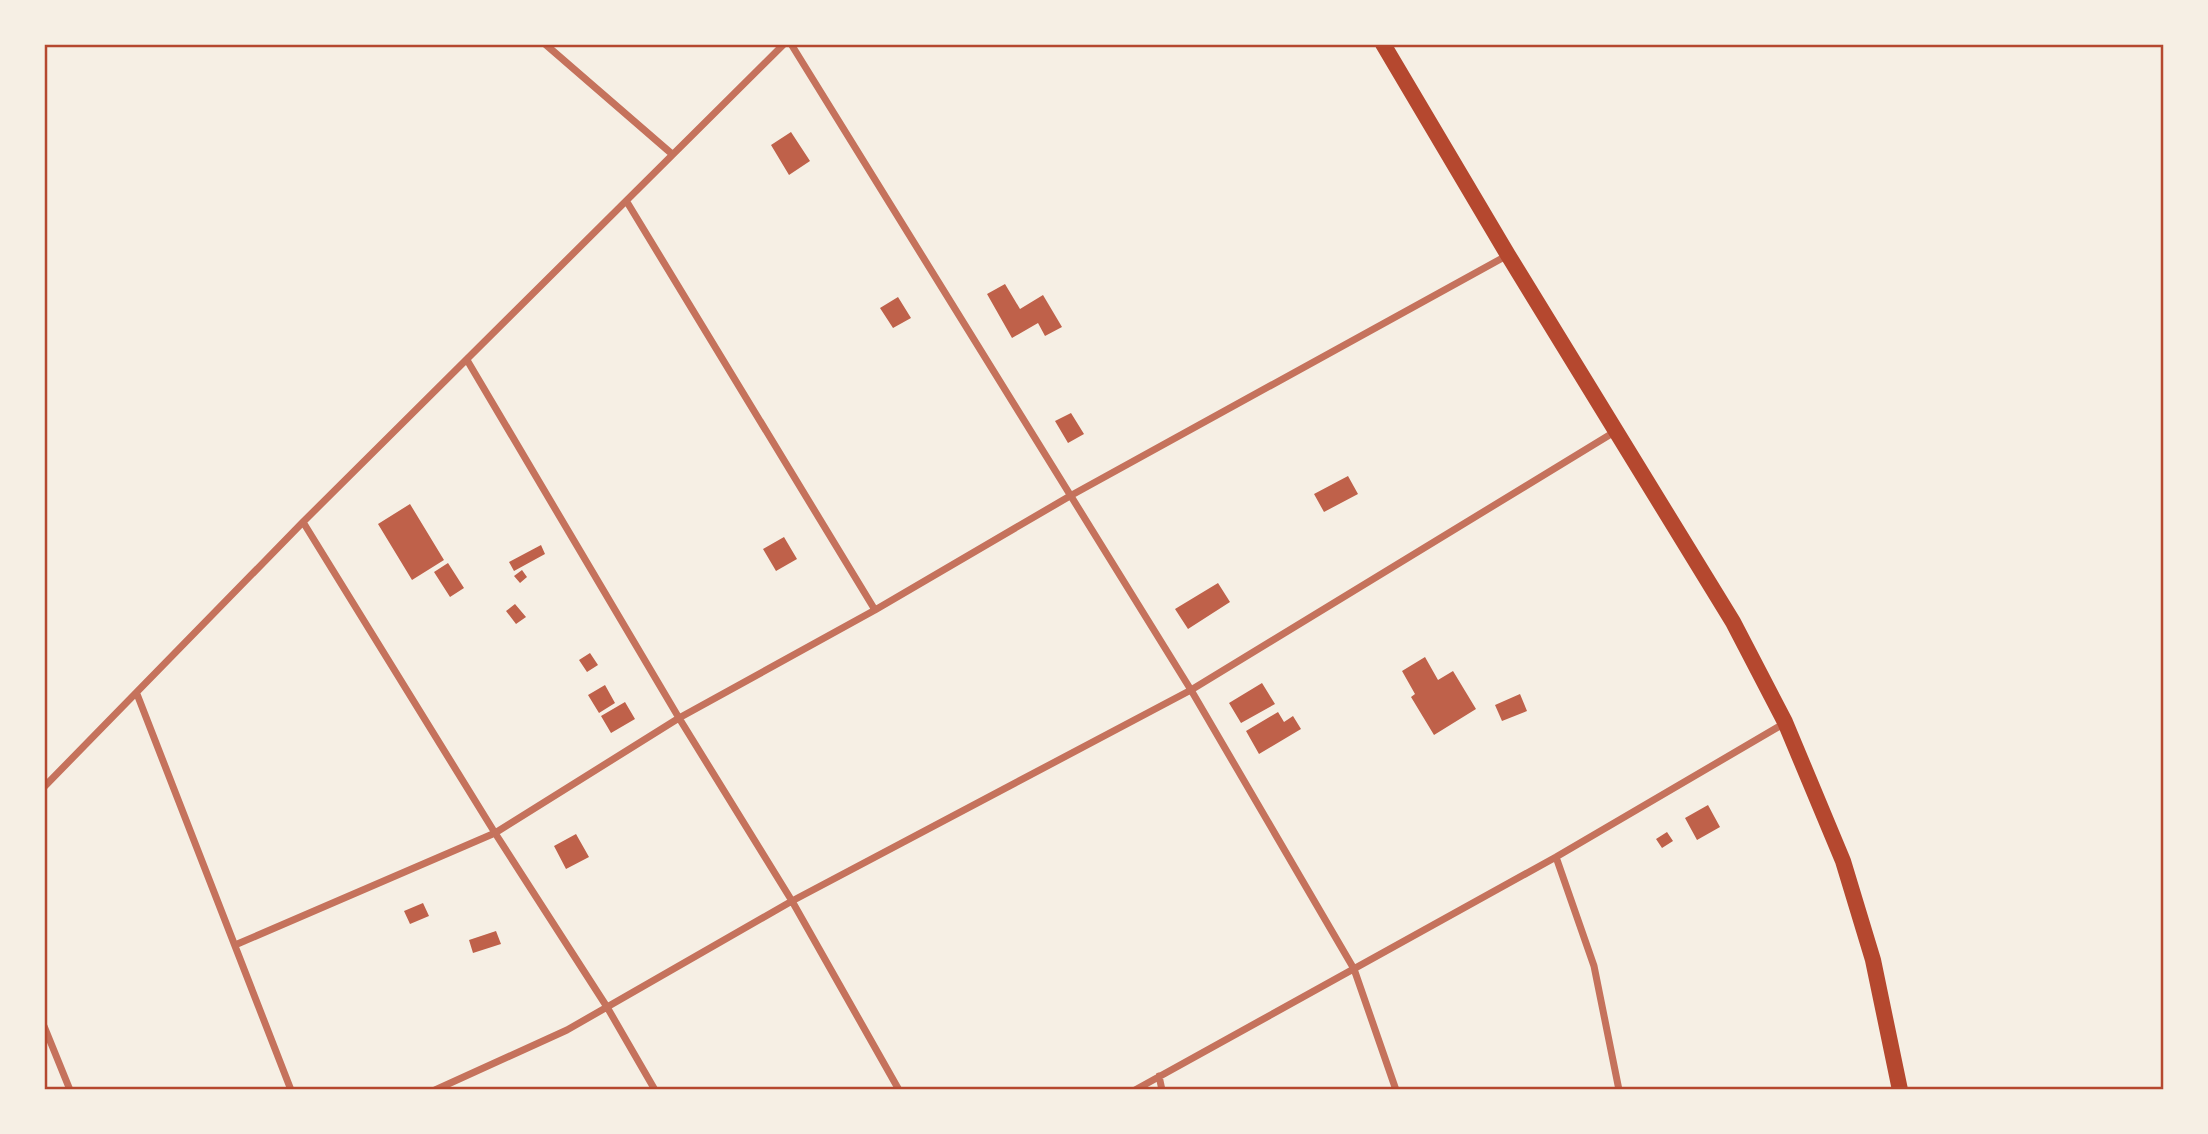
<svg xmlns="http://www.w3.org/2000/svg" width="2208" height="1134" font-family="'Fira Sans',sans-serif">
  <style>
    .building { fill: #bf614a }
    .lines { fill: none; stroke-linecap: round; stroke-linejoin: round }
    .minor { stroke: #c5725c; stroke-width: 7 }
    .trunk { stroke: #b5482f; stroke-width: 16 }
    .neatline { fill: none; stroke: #b5482f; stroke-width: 2.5 }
  </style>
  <rect width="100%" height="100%" fill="#f6efe4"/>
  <!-- building -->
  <path class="building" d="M791,132L810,161L789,175L771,145Z
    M1005,284L1020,309L1043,295L1062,327L1045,336L1038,323L1012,338L987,294Z
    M898,297L911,318L893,328L880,308Z
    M1071,413L1084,434L1068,443L1055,421Z
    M1348,476L1358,494L1324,512L1314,494Z
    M410,504L444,560L412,580L378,524Z
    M784,537L797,559L776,571L763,549Z
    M541,545L545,554L514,571L509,562Z
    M448,563L464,588L450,597L434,572Z
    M522,570L527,577L520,583L514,576Z
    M1218,583L1230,602L1188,629L1175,609Z
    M515,604L526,617L516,624L506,611Z
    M590,653L598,665L587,672L579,660Z
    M1425,657L1438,680L1453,671L1476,709L1434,735L1411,697L1415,694L1402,671Z
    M1262,683L1275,704L1241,723L1229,703Z
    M605,685L615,703L599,713L588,695Z
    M1520,694L1527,711L1502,721L1495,705Z
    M625,702L635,719L611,733L601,716Z
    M1278,712L1284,722L1293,716L1301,729L1259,754L1246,731Z
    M1708,805L1720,827L1697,840L1685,818Z
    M1667,832L1673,841L1662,848L1656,839Z
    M576,834L589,857L566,869L554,846Z
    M423,903L429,916L410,924L404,911Z
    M496,931L501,944L473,953L469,940Z"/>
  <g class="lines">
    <!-- minor -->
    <path class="minor" d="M545,44L672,154
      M791,44L1191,690L1354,969L1396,1090
      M627,202L875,610
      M467,360L679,718L792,901L899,1090
      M303,522L495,833L607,1007L655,1090
      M137,694L291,1090
      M44,787L303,522L784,44
      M1556,857L1594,966L1619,1090
      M235,945L495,833L679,718L875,610L1070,496L1508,255
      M44,1026L70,1090
      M1159,1076L1162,1090
      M435,1090L567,1030L792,901L1191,690L1616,431
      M1135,1090L1556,857L1785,723"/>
    <!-- trunk -->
    <path class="trunk" d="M1383,44L1508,255L1733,622L1785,722L1843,861L1873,960L1900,1090"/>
  </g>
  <!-- border -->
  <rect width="2208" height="1134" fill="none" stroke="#f6efe4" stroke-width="91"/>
  <rect x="46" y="46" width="2116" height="1042" class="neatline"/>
</svg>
